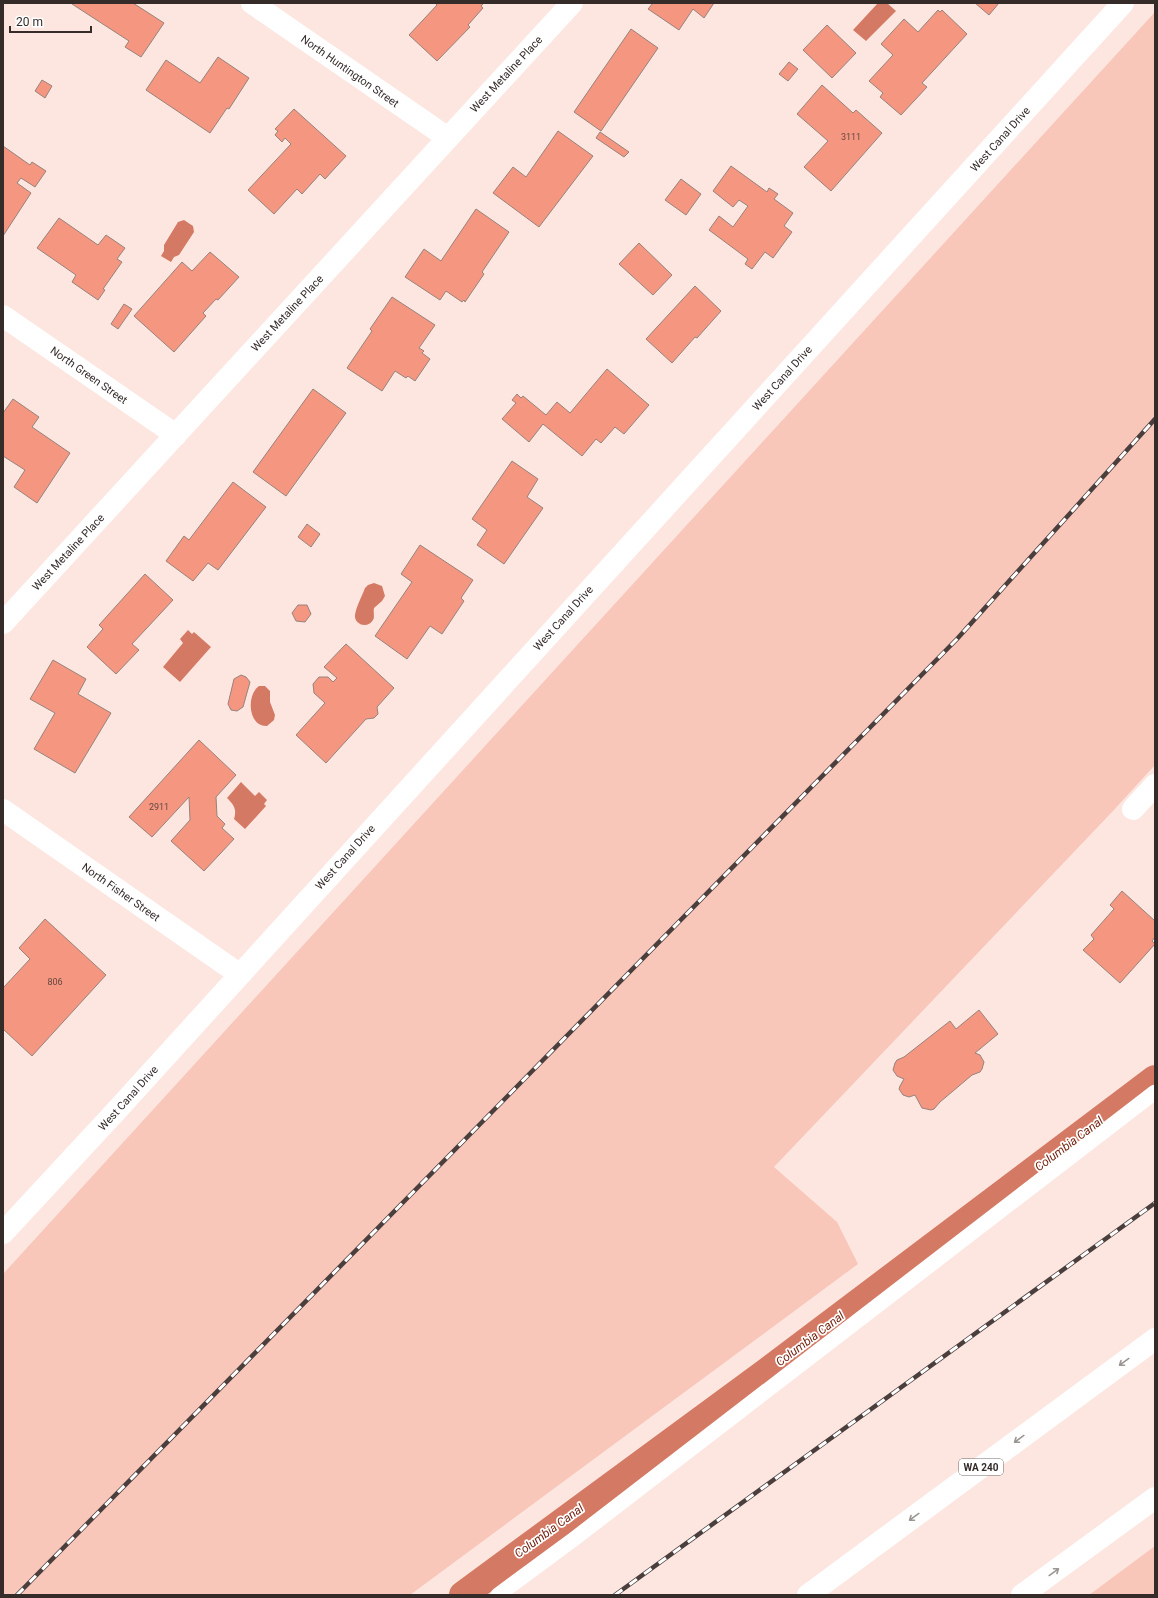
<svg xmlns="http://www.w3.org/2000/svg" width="1158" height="1598" font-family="Roboto,sans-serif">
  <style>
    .green { fill: #f8c7ba }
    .water { fill: #d47963 }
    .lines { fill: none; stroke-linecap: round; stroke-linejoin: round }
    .canal { stroke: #d47963; stroke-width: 28 }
    .building { fill: #f59780; stroke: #97827c }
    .lane { stroke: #fff; stroke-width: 15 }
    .street { stroke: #fff; stroke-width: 22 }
    .secondary { stroke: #fff; stroke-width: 22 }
    .highway { stroke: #fff; stroke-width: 22 }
    .rail-casing { stroke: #4a3f3d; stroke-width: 4.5 }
    .rail { stroke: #fff; stroke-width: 3; stroke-dasharray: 9; stroke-linecap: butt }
    .oneway { stroke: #9a9694 }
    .labels { text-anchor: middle; stroke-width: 3.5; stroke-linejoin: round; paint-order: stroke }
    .number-label { font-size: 9px; fill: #654740 }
    .shield { fill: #fff; stroke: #726b6a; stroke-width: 1 }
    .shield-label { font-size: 10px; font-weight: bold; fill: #352c2a }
    .street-label { font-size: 11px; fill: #352c2a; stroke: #fff }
    .water-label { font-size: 12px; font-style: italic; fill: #75220f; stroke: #fff }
  </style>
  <rect width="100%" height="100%" fill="#fee6e0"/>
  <!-- green -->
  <path class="green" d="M1155,12V765L1113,811L774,1167L837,1222L858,1264L410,1595H3V1274Z
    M1155,1546V1595H1089Z"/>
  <!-- water -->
  <path class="water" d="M878,3H887L896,11L866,41L853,30Z
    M184,220L193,226L194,232L179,255L174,257L171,262L161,256L164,251V245L178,222Z
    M374,583L382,586L385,596L382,601L374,608C373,612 375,617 373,620C368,629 354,625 355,615C356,607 362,596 365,588L368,585Z
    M188,630L192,634L194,632L211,647L180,682L163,667L183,643L180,639Z
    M259,686H265L270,691V702L275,715L274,720L267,726C248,727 246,695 259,686Z
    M241,782L255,796L259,792L267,800L264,804L266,806L245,829L234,819C237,809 234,805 227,798Z"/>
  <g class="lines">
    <!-- canal -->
    <path class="canal" d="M463,1595L765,1373L1155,1079"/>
  </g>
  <!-- building -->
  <path class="building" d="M73,3H133L164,23L141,57L125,47L129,41L72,4Z
    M435,3H484L481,6L483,8L468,25L470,27L437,61L409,35L437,5Z
    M653,3H714L704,18L693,9L679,30L648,9Z
    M975,3H999L989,15Z
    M938,10L940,12L942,10L967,34L922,83L927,87L901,115L880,97L883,93L869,81L893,55L881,44L904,19L918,32Z
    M827,25L856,53L832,78L803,50Z
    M631,29L658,48L601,131L574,112Z
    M218,57L249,78L229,109L227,108L210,133L146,90L166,60L200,83Z
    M789,62L798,69L788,81L779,74Z
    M42,80L52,86L45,98L35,91Z
    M822,85L853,113L856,110L882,133L831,191L804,167L828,141L797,114Z
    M294,109L346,156L325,179L320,174L302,194L297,189L274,214L248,190L291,144L285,138L282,142L275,135L278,131L275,129Z
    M558,131L593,156L539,227L493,193L513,167L526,177Z
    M600,132L629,152L624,157L596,138Z
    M3,146L30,165L32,162L46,171L35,187L21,178L17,183L31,193L3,236Z
    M731,166L767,192L769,188L778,194L774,199L793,213L784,226L792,232L773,258L765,252L752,269L745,264L748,259L709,230L719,216L733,227L748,206L739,200L733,207L713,191Z
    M681,179L701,194L686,215L665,200Z
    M476,209L509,232L482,272L484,274L465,302L464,300L462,302L446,291L440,300L405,277L424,249L441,261Z
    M59,218L98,245L106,235L125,248L117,259L122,262L103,289L105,290L98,300L72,282L76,275L37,248Z
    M639,243L672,275L653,295L619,264Z
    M210,252L239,277L218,300L216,299L203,313L206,316L174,352L134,316L182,262L192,271Z
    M695,286L721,311L697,338L695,337L672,363L646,339Z
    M392,297L435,325L419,348L424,351L422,353L430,359L415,381L408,376L406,378L395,371L382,391L347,368L372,331L370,329Z
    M124,304L132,309L118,329L111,324Z
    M607,369L649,405L624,434L615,427L601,443L596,439L582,456L543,424L529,442L502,419L516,403L512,400L517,394L521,398L523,396L546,415L557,402L570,413Z
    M313,389L346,413L286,496L253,472Z
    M13,399L39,417L32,427L70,453L37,503L14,487L25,470L3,456V413Z
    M512,461L538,479L527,497L543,508L504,564L477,545L487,530L472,519Z
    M233,482L266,507L218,570L208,563L193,581L166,561L184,536L189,540Z
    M307,524L320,534L311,547L298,537Z
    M420,545L473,580L461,598L464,601L442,634L430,626L407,659L375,636L412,582L401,574Z
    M145,574L173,600L132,644L139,650L116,674L87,647L103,629L99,625Z
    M298,605H307L311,614L305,622L296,621L292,613Z
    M346,644L394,688L377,707L378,714L374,718L366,719L326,763L296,735L325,703L314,693L313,684L319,677H328L333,682L337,678L324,667Z
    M53,660L86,679L78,694L111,713L75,773L34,749L55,713L30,699Z
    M241,675L246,677L250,682L243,707L237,711L231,710L228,704L234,679Z
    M199,740L236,775L216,797L217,816L225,824L222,828L234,839L204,871L171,841L190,820L189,797L152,837L129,817Z
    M1122,891L1155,921V937L1152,941L1155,944L1120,983L1083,950L1094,939L1091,935L1114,909L1110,905Z
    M45,919L106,975L32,1056L3,1029V988L30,959L19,948Z
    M979,1010L998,1034L975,1053L980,1055L984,1062L982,1069L980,1072L972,1075L940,1102L934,1109L931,1110L922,1108L915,1095L909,1097L903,1095L899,1089L900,1086L904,1079L897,1076L893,1070L895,1063L897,1060L904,1057L950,1021L956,1029Z"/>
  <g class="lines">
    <!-- lane -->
    <path class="lane" d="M498,1595L574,1539L1155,1092"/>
    <!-- street -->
    <path class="street" d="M252,3L448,138
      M3,316L176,435
      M3,623L572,3
      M1133,809L1155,785
      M3,810L239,974"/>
    <!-- secondary -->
    <path class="secondary" d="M3,1233L117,1110L1123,3"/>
    <!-- highway -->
    <path class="highway" d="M808,1595L1155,1339
      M1022,1595L1155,1498"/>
    <defs>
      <path id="rail" d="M17,1595L957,639L1155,419
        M615,1595L1155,1203"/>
    </defs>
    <!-- rail casing -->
    <use href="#rail" class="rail-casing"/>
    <!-- rail -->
    <use href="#rail" class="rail"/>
  </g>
  <!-- one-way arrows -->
  <defs><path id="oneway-shaft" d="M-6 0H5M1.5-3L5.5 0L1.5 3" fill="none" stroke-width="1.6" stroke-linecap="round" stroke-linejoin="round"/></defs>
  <g class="oneway">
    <use href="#oneway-shaft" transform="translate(1124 1362) rotate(144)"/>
    <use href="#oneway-shaft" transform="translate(1019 1439) rotate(144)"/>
    <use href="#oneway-shaft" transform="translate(914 1517) rotate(144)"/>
    <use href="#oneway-shaft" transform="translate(1054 1572) rotate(-36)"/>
  </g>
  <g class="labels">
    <!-- number labels -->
    <g class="number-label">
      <text x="851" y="140">3111</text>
      <text x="159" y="810">2911</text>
      <text x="55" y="985">806</text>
    </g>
    <!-- shield labels -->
    <rect class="shield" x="959" y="1459" width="44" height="16" rx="3"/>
    <g class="shield-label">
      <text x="981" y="1471">WA 240</text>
    </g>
    <!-- street labels -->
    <g class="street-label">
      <text transform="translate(350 71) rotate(35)" y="4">North Huntington Street</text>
      <text transform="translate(506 74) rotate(-47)" y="4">West Metaline Place</text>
      <text transform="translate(1000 139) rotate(-48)" y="4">West Canal Drive</text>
      <text transform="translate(287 313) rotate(-47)" y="4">West Metaline Place</text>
      <text transform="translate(89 375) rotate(35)" y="4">North Green Street</text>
      <text transform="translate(782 378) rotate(-48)" y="4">West Canal Drive</text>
      <text transform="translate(68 552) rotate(-47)" y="4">West Metaline Place</text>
      <text transform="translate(563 618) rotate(-48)" y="4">West Canal Drive</text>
      <text transform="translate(345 857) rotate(-48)" y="4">West Canal Drive</text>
      <text transform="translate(121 892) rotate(35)" y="4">North Fisher Street</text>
      <text transform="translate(128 1098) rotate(-48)" y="4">West Canal Drive</text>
    </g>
    <!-- water labels -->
    <g class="water-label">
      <text transform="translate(1069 1144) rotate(-37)" y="4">Columbia Canal</text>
      <text transform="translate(810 1339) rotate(-37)" y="4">Columbia Canal</text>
      <text transform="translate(549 1531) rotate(-36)" y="4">Columbia Canal</text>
    </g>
  </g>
  <!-- border -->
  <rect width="1158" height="1598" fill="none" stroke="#352c2a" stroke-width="8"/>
  <!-- scale -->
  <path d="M10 26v6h81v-6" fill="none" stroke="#352c2a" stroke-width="2"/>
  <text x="16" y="26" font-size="12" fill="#352c2a" stroke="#ffffff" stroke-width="3" paint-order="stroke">20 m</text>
</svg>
